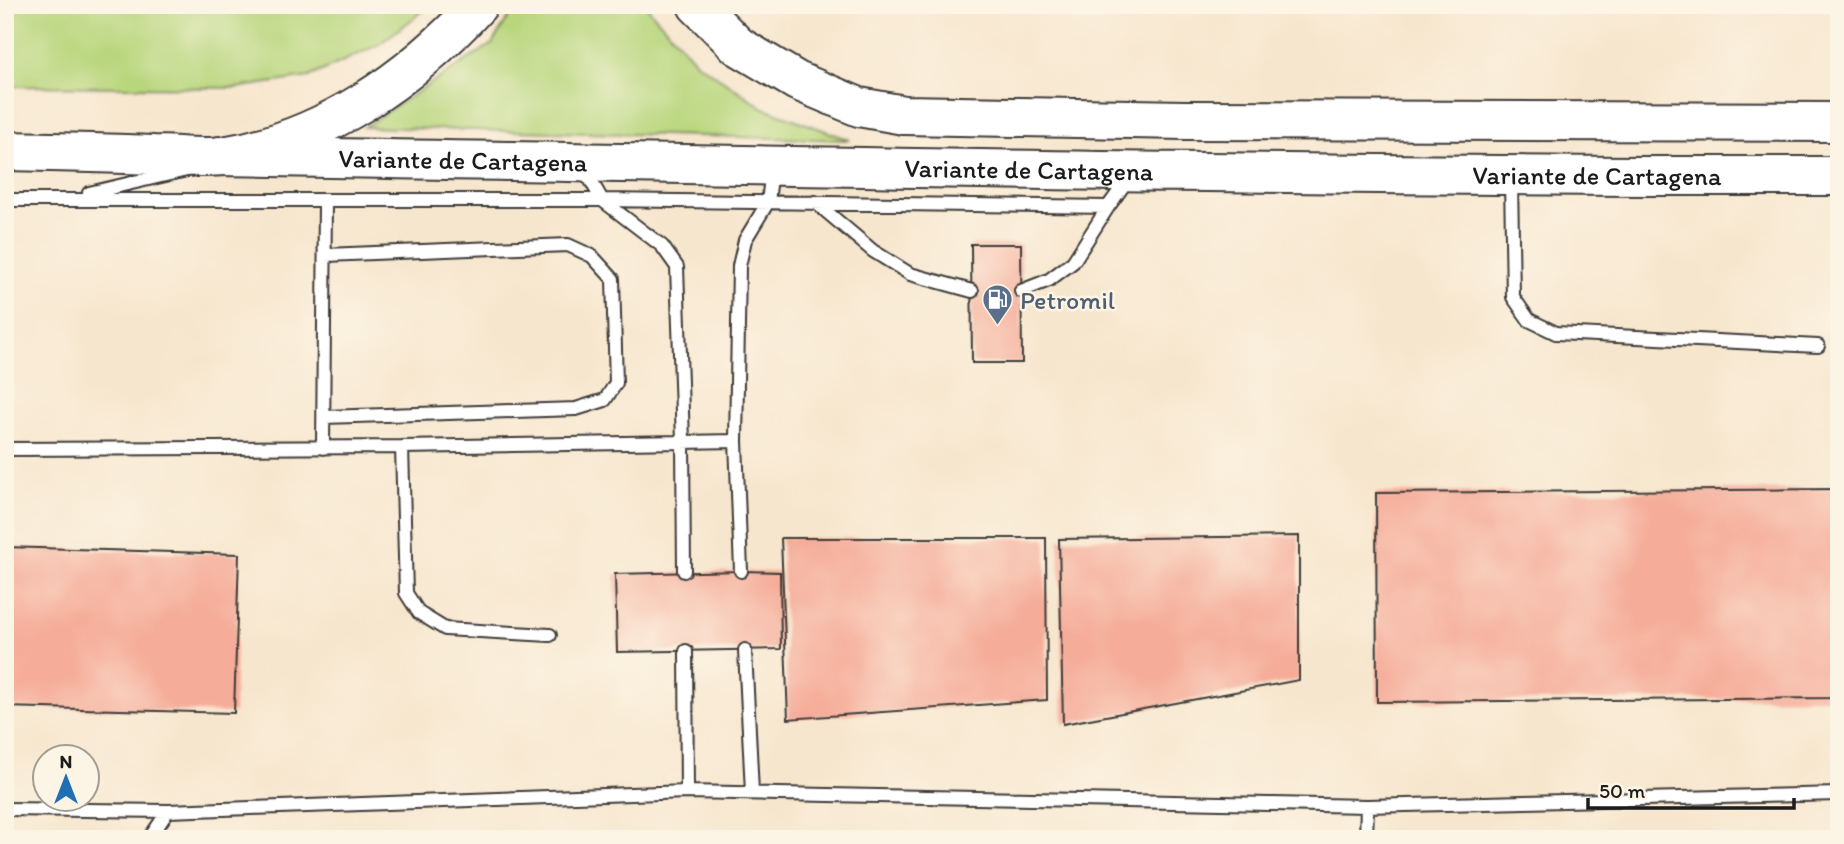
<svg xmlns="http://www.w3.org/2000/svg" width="1844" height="844" font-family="Itim,sans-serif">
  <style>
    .green { fill: #b8d67c; stroke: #6a794c; stroke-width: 2 }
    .building { fill: #f5ad9a }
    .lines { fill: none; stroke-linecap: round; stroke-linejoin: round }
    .service-casing { stroke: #3d3a37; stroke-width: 16 }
    .primary-casing { stroke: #3d3a37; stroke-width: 42 }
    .service { stroke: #fff; stroke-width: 12 }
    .primary { stroke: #fff; stroke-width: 38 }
    .labels { text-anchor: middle; stroke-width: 5; stroke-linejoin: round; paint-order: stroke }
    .street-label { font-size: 26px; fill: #1c1c1c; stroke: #fcf5e5 }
    .service-label { font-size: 26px; fill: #4e5e75; stroke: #fcf5e5; text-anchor: start }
  </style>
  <rect width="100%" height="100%" fill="#fcf5e5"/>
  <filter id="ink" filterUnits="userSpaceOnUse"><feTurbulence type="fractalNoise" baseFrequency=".0143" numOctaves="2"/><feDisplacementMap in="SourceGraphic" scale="14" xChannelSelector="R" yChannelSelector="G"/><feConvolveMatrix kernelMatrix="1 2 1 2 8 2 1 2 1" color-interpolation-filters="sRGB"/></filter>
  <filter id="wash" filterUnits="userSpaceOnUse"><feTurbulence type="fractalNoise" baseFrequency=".00686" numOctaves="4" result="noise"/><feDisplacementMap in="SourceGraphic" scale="28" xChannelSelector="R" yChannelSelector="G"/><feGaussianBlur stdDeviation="1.57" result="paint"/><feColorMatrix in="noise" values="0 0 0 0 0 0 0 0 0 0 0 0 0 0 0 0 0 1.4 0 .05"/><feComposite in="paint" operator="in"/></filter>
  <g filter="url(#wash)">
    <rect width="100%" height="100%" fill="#f7e6ce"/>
    <!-- green -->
    <path class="green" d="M5,5H431L378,45L309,77L236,88L5,86Z
      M516,5H645L697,63L764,108L850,140L364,127L492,44Z"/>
    <g id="blocks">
      <!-- building -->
      <path class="building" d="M971,244H1021L1022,363H972Z
        M1839,489V698L1377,702L1376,493Z
        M1299,536V680L1063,724L1059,539Z
        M781,538H1046L1047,700L788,719Z
        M5,547L239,554L234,713L5,707Z
        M741,571L780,572L781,649L617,652L615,574Z"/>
    </g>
  </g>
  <g filter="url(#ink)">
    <use href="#blocks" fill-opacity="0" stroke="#3d3a37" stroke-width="2"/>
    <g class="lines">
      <defs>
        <path id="service" d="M580,172L590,179L602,200L662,246L677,267L683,441L684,571
          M1511,180L1513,297L1529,320L1556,333L1818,346
          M89,193L187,170
          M5,200H602L1108,207L1128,179
          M815,202L873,251L910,274L972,291
          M1021,291L1049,280L1073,262L1108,207
          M324,417L576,409L605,400L616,383L613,279L592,256L568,245L326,255
          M402,447L406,593L419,613L445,629L550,635
          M323,448L325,200
          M5,449L402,447L736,441
          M741,571L736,441L739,266L745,240L768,202L772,169
          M745,650L752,792
          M686,651L687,792
          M5,809L168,811L687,792L1367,806L1839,794
          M149,839L168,811
          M1366,839L1367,806"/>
        <g id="primary">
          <path d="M697,5L738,46L797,81L859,107L904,115L1185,120L1839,122"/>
          <path d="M5,151C55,152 104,153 154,155C176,155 201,159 223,156C323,140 411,79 478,5"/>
          <path id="s1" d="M221,156C760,165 1299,177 1839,176"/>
        </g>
      </defs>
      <!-- service casing -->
      <use href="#service" class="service-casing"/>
      <!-- primary casing -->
      <use href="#primary" class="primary-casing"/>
      <!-- service -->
      <use href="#service" class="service"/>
      <!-- primary -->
      <use href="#primary" class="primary"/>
    </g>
  </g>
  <!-- icons -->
  <defs>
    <symbol id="fuel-pin" viewBox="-11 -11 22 30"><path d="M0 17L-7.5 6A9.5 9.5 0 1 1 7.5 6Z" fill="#5c6f8a" stroke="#fcf5e5"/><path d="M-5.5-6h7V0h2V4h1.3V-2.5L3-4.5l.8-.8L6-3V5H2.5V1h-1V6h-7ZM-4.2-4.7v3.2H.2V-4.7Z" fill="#fff"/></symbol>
  </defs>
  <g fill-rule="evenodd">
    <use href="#fuel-pin" x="980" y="282" width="35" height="47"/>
  </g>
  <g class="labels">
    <!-- street labels -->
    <g class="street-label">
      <text dy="9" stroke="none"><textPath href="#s1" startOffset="242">Variante de Cartagena</textPath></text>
      <text dy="9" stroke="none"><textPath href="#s1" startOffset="808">Variante de Cartagena</textPath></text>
      <text dy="9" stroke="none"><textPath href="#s1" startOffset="1376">Variante de Cartagena</textPath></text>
    </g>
    <!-- service labels -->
    <g class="service-label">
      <text x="1020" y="309">Petromil</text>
    </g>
  </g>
  <!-- margin -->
  <rect width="1844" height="844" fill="none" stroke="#fcf5e5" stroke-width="28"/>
  <!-- north arrow -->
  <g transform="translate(66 778)"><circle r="33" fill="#fcf5e5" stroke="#a29e95" stroke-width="2"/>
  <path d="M0-5L12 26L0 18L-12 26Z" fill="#1f6fb2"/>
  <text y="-10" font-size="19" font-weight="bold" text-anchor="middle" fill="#1c1c1c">N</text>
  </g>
  <!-- scale -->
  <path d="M1588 798v10h206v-10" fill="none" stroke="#1c1c1c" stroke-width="3.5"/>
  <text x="1599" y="798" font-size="21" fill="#1c1c1c" stroke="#fcf5e5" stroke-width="5" paint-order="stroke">50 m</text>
</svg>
